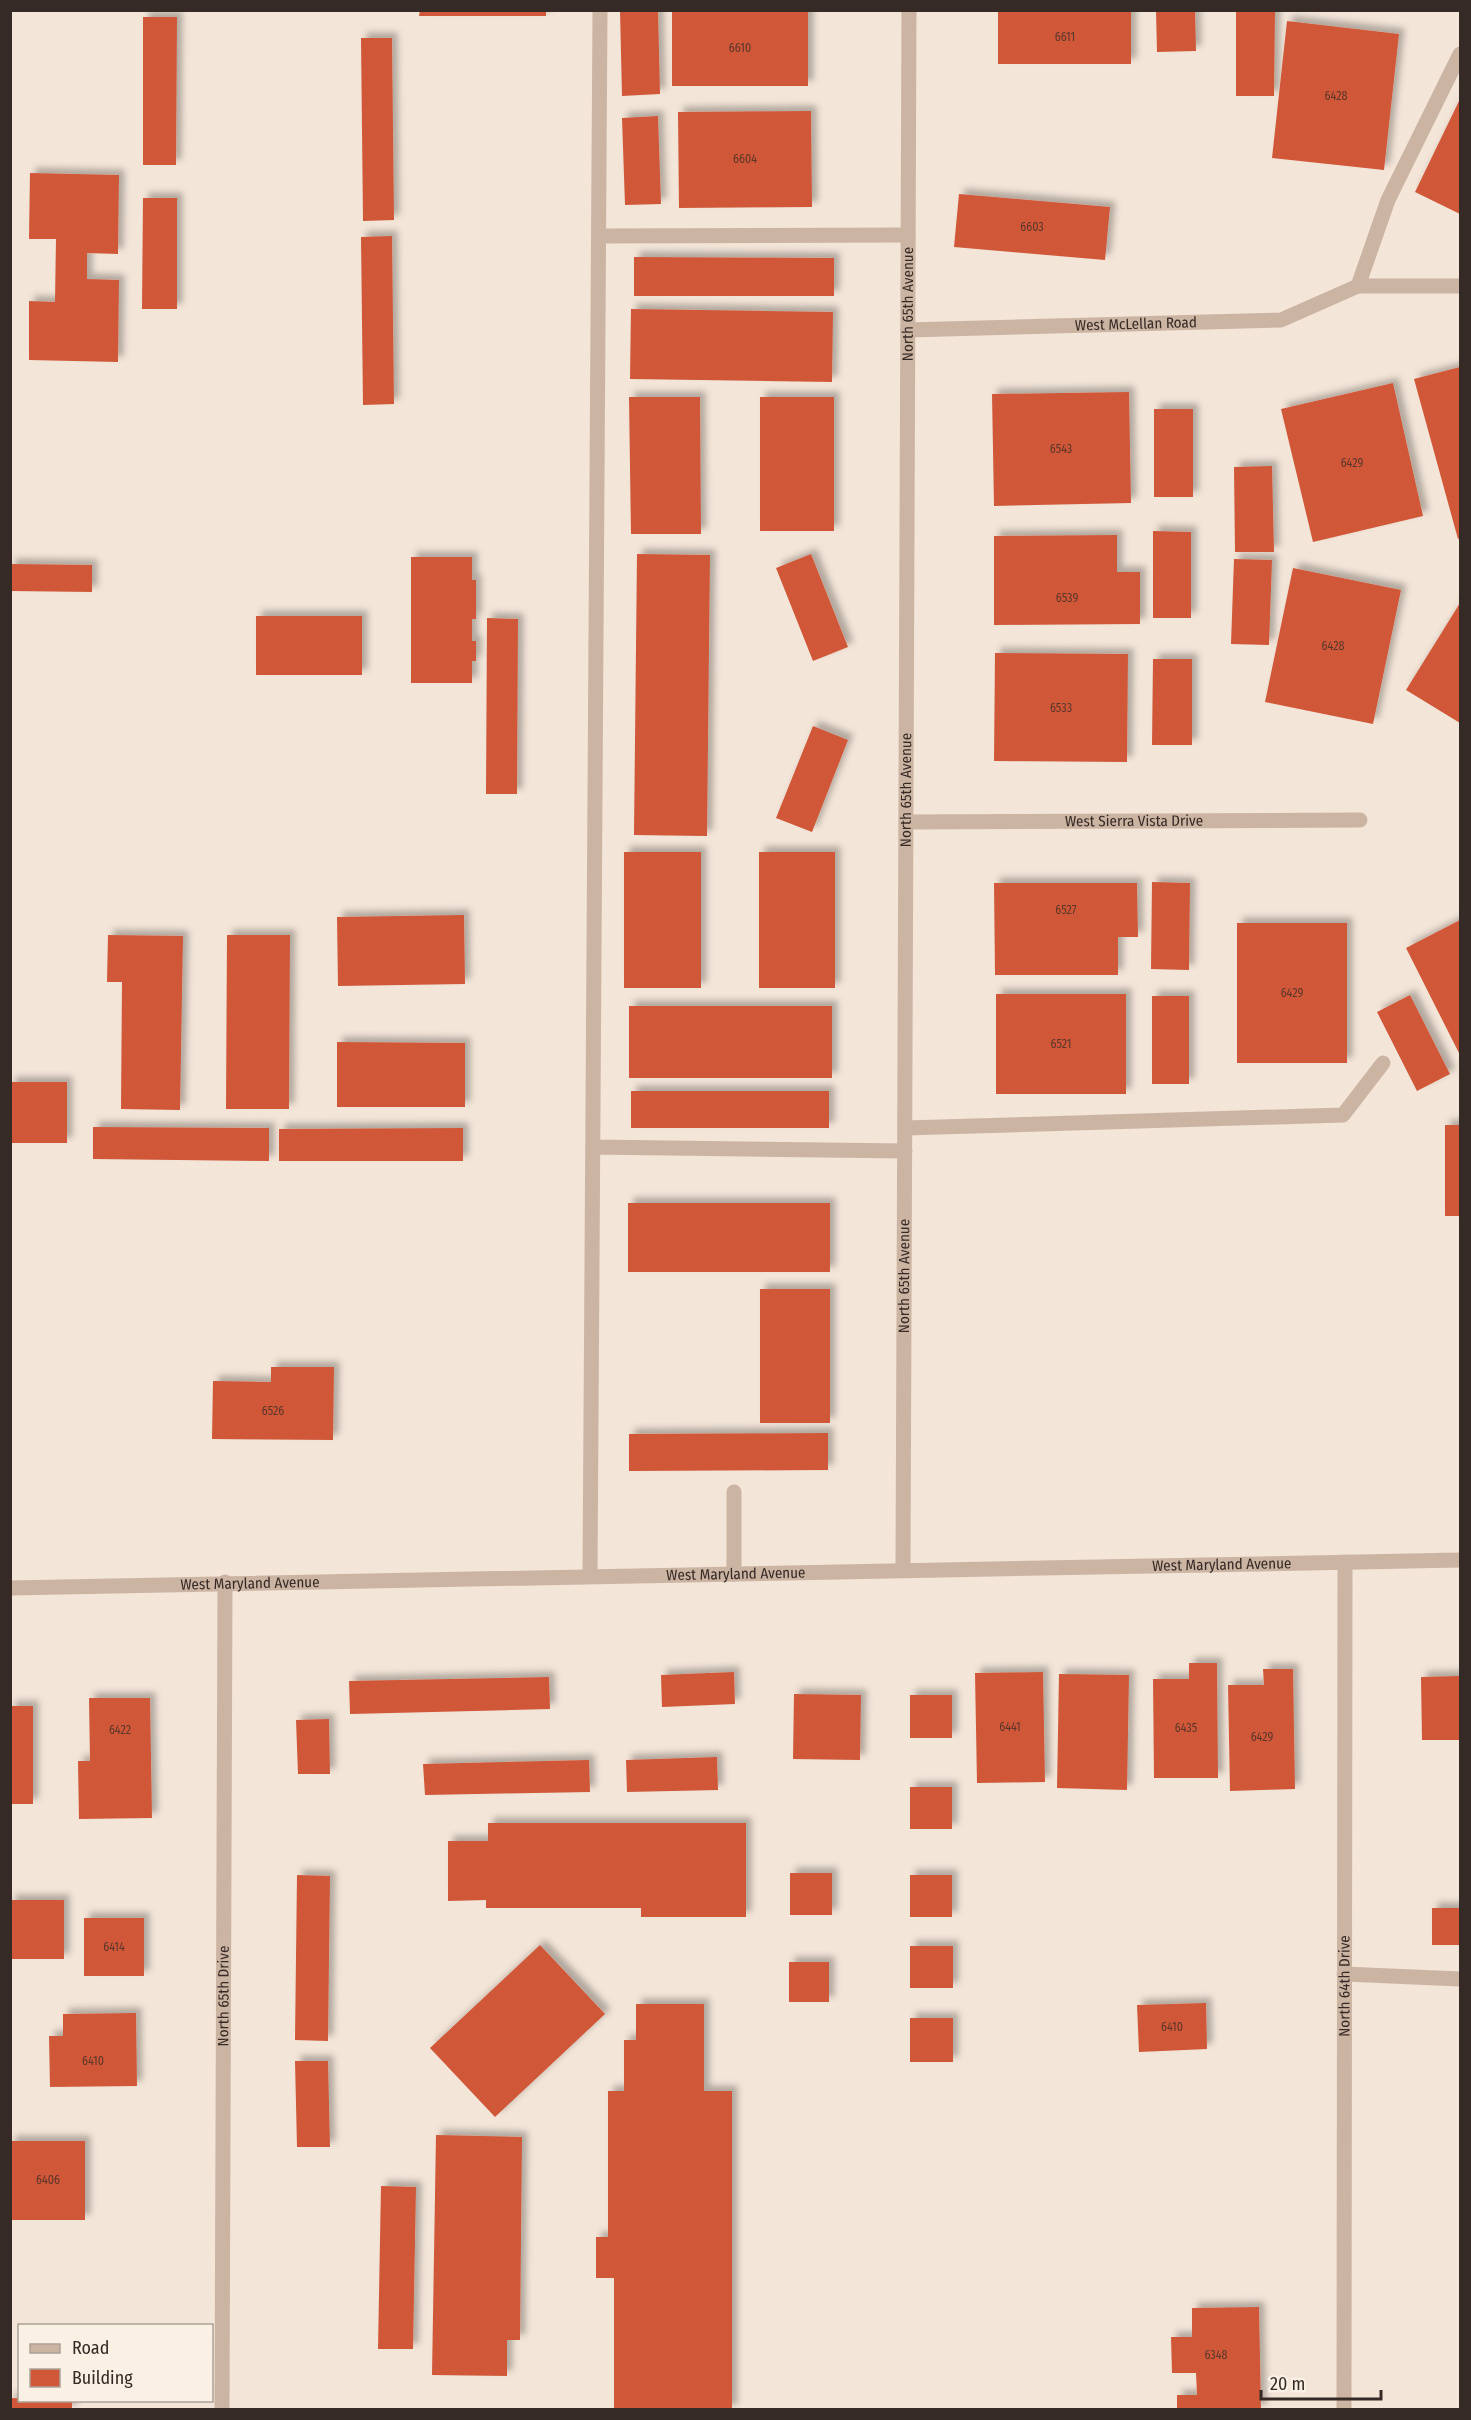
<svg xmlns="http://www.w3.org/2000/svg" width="1471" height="2420" font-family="'Fira Sans Condensed',sans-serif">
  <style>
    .building { fill: #d05839; filter: url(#shadow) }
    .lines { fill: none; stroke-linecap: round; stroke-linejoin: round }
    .service { stroke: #ccb4a3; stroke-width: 15 }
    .minor { stroke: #ccb4a3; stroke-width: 15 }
    .tertiary { stroke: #ccb4a3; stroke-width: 15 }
    .labels { text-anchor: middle; stroke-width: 4.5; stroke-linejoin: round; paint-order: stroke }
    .number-label { font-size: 12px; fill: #5c362b }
    .street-label { font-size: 15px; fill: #362a26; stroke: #fbf0e4 }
  </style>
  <defs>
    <filter id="shadow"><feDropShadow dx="5.5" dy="-5.5" stdDeviation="3" flood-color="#0004"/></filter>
  </defs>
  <rect width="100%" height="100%" fill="#f3e5d8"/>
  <!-- building -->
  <path class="building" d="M420,10H546V16H419Z
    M620,10H658L660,94L622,96Z
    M672,10H808V86H672Z
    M998,10H1131V64H998Z
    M1156,10H1195L1196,51L1157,52Z
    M1236,10H1275L1274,96H1236Z
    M143,17H177L176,165H143Z
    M1287,21L1399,34L1384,170L1272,158Z
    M361,38H392L394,220L363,221Z
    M1460,99V214L1415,192Z
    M811,111L812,207L679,208L678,112Z
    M658,116L661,204L625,205L622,118Z
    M30,173L119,175L118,254L87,253V279L119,280L118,362L29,360V301L55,302L56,239H29Z
    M959,194L1110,207L1105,260L954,247Z
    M143,198H177V309H142Z
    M392,236L394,404L363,405L361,237Z
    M634,257L834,258V296H634Z
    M631,309L833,312L832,382L630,379Z
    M1460,367V538L1458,539L1414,379Z
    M1393,383L1423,516L1313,542L1281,409Z
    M1129,392L1131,503L994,506L992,394Z
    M629,397H700L701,534H631Z
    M760,397H834V531H760Z
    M1154,409H1193V497H1154Z
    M1272,466L1274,552H1235L1234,467Z
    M1153,531L1191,532V618H1153Z
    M1117,535V572H1140V624L994,625V536Z
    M637,554L710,555L707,836L634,835Z
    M811,554L848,647L813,661L776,568Z
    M411,557H472V580H476V619H472V641H476V661H472V683H411Z
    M1234,559L1272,560L1269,645L1231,644Z
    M10,564L92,565V592L10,591Z
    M1293,568L1401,590L1373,724L1265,702Z
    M1460,603V723L1406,690Z
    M256,616H362V675H256Z
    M487,618L518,619L517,794H486Z
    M995,653L1128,654L1127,762L994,761Z
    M1153,659H1192V745H1152Z
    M813,726L848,740L812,832L776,818Z
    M624,852H701V988H624Z
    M759,852H835V988H759Z
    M1152,882L1190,883L1189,970L1151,969Z
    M994,883H1137L1138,937H1118V975H995Z
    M464,915L465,984L338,986L337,917Z
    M1460,920V1055L1406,948Z
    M1237,923H1347V1063H1237Z
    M108,935L183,936L180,1110L121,1109L122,982H107Z
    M227,935H290L289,1109H226Z
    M996,994H1126V1094H996Z
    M1410,995L1450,1074L1417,1091L1377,1012Z
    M1152,996H1189V1084H1152Z
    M629,1006H832V1078H629Z
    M337,1042L465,1043V1107H337Z
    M10,1082H67V1143H10Z
    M631,1091H829V1128H631Z
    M1445,1125H1460V1216H1445Z
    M93,1127L269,1128V1161L93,1159Z
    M463,1128V1161H279V1129Z
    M628,1203H830V1272H628Z
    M760,1289H830V1423H760Z
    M271,1367H334L333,1440L212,1439L213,1381L271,1382Z
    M828,1433V1470L629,1471V1434Z
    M1189,1663H1217L1218,1778H1154L1153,1679H1189Z
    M1263,1669H1293L1295,1789L1230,1791L1228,1685H1264Z
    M734,1672L735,1704L662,1707L661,1675Z
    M1043,1672L1045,1782L977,1783L975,1673Z
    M1059,1674L1129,1675L1127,1790L1057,1788Z
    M1460,1676V1740H1422L1421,1677Z
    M549,1677L550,1709L350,1714L349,1681Z
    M794,1694L861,1695L860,1760L793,1759Z
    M910,1695H952V1738H910Z
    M89,1698H150L152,1818L79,1819L78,1761H90Z
    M10,1706H33V1804H10Z
    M329,1719L330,1774H298L296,1720Z
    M717,1757L718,1790L627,1792L626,1760Z
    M589,1760L590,1792L425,1795L423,1764Z
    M910,1787H952V1829H910Z
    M488,1823H746V1917H641V1908H486V1900L448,1901V1841H488Z
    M790,1873H832V1915H790Z
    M297,1875L330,1876L328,2041L295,2040Z
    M910,1875H952V1917H910Z
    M10,1900H64V1959H10Z
    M1432,1908H1460V1945H1432Z
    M84,1918H144V1976H84Z
    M540,1945L605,2014L495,2117L430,2048Z
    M910,1946H953V1988H910Z
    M789,1962H829V2002H789Z
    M1206,2003L1207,2049L1139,2052L1137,2005Z
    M636,2004H704V2091H732V2410H614V2278H596V2237H608V2091H624V2040H636Z
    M136,2013L137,2086L50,2087L49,2036H63V2014Z
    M910,2018H953V2062H910Z
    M295,2061H328L330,2147H297Z
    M436,2135L522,2137L520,2340H507V2376L432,2375Z
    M10,2141H85V2220H10Z
    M381,2186L416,2187L413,2349H378Z
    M1259,2307L1261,2410H1177V2395H1197L1196,2373H1172L1171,2337H1192V2308Z
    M10,2398L72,2400V2410H10Z"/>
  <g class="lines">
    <!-- service -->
    <path class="service" d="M1460,54L1388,200L1358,286H1460
      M599,236L908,235
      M905,1128L1343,1115L1383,1063
      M593,1147L905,1151
      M734,1574V1492
      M590,1576L600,10
      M1344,1974L1460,1979"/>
    <!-- minor -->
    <g class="minor">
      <path id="s1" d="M908,330L1281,320L1358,286"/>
      <path id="s2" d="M906,822L1360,820"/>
      <path id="s3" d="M903,1570L909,10"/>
      <path id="s4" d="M222,2410L225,1582"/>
      <path id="s5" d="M1344,2410L1345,1562"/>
    </g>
    <!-- tertiary -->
    <path class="tertiary" id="s6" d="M10,1588L1460,1560"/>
  </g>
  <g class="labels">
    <!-- number labels -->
    <g class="number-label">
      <text x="1065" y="41">6611</text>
      <text x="740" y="52">6610</text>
      <text x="1336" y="100">6428</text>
      <text x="745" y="163">6604</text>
      <text x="1032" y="231">6603</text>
      <text x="1061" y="453">6543</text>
      <text x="1352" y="467">6429</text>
      <text x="1067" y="602">6539</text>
      <text x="1333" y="650">6428</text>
      <text x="1061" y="712">6533</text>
      <text x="1066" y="914">6527</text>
      <text x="1292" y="997">6429</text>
      <text x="1061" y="1048">6521</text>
      <text x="273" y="1415">6526</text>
      <text x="1010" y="1731">6441</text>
      <text x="1186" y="1732">6435</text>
      <text x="120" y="1734">6422</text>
      <text x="1262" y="1741">6429</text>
      <text x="114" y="1951">6414</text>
      <text x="1172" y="2031">6410</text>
      <text x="93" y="2065">6410</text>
      <text x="48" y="2184">6406</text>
      <text x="1216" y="2359">6348</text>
    </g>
    <!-- street labels -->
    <g class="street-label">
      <text dy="5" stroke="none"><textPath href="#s3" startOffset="1266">North 65th Avenue</textPath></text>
      <text dy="5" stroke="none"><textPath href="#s1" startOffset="228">West McLellan Road</textPath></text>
      <text dy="5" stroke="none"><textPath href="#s3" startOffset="780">North 65th Avenue</textPath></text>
      <text dy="5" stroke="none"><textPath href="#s2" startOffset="228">West Sierra Vista Drive</textPath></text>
      <text dy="5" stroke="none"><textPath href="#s3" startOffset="294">North 65th Avenue</textPath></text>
      <text dy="5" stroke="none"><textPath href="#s6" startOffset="1212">West Maryland Avenue</textPath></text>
      <text dy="5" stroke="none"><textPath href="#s6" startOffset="726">West Maryland Avenue</textPath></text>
      <text dy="5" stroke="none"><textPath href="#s6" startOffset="240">West Maryland Avenue</textPath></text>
      <text dy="5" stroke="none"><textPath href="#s5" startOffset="424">North 64th Drive</textPath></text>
      <text dy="5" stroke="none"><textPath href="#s4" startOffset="414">North 65th Drive</textPath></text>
    </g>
  </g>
  <!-- border -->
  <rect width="1471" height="2420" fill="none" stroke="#362a26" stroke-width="24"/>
  <!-- legend -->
  <rect x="18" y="2324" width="195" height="78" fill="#fbf0e4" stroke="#aca198" stroke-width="1.5"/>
  <rect x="30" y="2344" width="30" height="9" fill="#ccb4a3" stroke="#aca198" stroke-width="1.5"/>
  <text x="72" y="2354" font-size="18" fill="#362a26">Road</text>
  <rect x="30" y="2369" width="30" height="18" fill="#d05839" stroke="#aca198" stroke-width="1.5"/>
  <text x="72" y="2384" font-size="18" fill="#362a26">Building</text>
  <!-- scale -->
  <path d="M1261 2390v9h120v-9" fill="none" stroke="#362a26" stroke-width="3"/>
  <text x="1270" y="2390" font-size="18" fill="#362a26" stroke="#fbf0e4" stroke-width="4.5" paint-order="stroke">20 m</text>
</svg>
